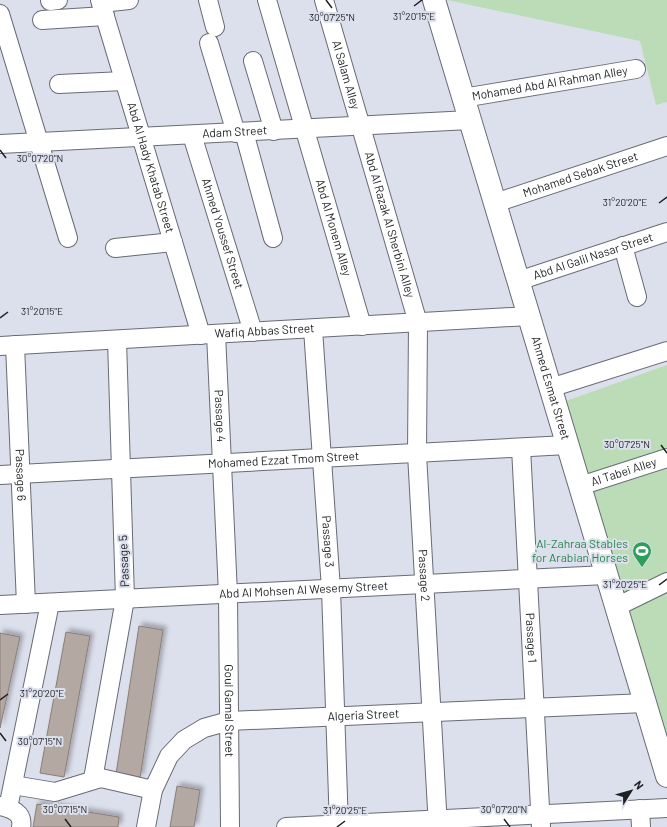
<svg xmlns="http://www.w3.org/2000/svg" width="667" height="827" font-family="Barlow,sans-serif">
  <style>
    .green { fill: #bbdcb6 }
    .building { fill: #b4a8a2; stroke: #897e78; filter: url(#shadow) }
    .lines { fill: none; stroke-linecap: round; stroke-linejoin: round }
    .street-casing { stroke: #686b75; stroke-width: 20 }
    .secondary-casing { stroke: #686b75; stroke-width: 24 }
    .street { stroke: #fff; stroke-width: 18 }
    .secondary { stroke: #fff; stroke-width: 22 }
    .ticks { fill: none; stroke: #1e2024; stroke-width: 1.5 }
    .labels { text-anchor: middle; stroke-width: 4; stroke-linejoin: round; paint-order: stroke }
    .street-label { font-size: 12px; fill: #1e2024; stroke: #dce0ec }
    .leisure-label { font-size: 12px; fill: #27864d; stroke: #dce0ec; text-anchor: end }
    .ticks-label { font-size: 10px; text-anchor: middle; fill: #1e2024; stroke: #dce0ec; stroke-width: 4; stroke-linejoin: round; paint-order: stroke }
  </style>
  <defs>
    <filter id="shadow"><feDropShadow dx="3.5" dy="-3.5" stdDeviation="2" flood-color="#0004"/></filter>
  </defs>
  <rect width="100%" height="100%" fill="#dce0ec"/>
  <!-- green -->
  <path class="green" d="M447,0H667V102L656,105L640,41Z
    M667,365V735L566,401Z"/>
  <!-- building -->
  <path class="building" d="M139,626L163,630L140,778L116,774Z
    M66,632L90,636L64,777L40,773Z
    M0,633L20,637L0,728Z
    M177,786L200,790L194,827H170Z
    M37,804L119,817L118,827H33Z"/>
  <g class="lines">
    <defs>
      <g id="street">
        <path id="s1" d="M100,0L201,335"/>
        <path d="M208,0L215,27"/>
        <path id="s2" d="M267,0L362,326"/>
        <path id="s3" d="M324,0L418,323L417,454L438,827"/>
        <path d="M50,1L58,0"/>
        <path d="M101,3L129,0"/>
        <path d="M0,14L68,238"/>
        <path d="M42,20L105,16"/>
        <path d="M209,43L236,133"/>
        <path d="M253,61L274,131"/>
        <path d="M59,84L124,81"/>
        <path id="s4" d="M463,98L636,69"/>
        <path d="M244,132L273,238"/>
        <path id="s5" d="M192,135L253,332"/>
        <path id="s6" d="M0,144L470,120"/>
        <path id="s7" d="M495,203L667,146"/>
        <path d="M623,246L637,297"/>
        <path d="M115,248L173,242"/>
        <path id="s8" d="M518,281L667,232"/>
        <path id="s9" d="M313,329L331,589L339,827"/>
        <path id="s10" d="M216,334L228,594L230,827"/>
        <path id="s11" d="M15,345L26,604"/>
        <path id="s12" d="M0,346L529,316"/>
        <path d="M550,388L667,351"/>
        <path id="s13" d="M521,448L541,827"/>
        <path id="s14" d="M0,475L567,445"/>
        <path id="s15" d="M580,486L667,458"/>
        <path id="s16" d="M0,605L606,575"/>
        <path d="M616,607L667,582"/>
        <path d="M93,779L125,599L117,340"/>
        <path d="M13,785L55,792L101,778L153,790"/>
        <path d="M0,806C11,808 24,813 21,827"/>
        <path d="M8,808L50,603"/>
        <path d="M640,809L641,827"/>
        <path id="s17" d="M146,827L153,790L169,756L184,740L204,728L229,721L645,703"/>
        <path d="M286,827L667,808"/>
      </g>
      <g id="secondary">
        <path id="s18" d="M434,0L667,776"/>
      </g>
    </defs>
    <!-- street casing -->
    <use href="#street" class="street-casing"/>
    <!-- secondary casing -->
    <use href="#secondary" class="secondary-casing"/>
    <!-- street -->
    <use href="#street" class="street"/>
    <!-- secondary -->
    <use href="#secondary" class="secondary"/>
  </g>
  <!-- ticks -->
  <path class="ticks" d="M326,0L332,8M414,6L422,0M0,150L6,158M659,203L667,197M0,318L8,312M661,445L667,453M659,585L667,579M0,700L8,694M0,733L6,741M65,819L71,827M504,819L510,827M337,827L345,821"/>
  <!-- icons -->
  <defs>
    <symbol id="stadium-pin" viewBox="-11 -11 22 30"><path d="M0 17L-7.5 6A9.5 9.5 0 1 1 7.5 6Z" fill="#2e9e5b" stroke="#dce0ec"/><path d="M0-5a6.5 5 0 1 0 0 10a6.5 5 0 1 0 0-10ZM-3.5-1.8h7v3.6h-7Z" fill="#fff"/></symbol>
  </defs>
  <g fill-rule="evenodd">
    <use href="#stadium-pin" x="631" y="540" width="22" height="30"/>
  </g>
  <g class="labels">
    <!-- street labels -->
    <g class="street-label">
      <text dy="4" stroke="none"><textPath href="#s3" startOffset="78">Al Salam Alley</textPath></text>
      <text dy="4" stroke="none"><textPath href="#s4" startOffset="88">Mohamed Abd Al Rahman Alley</textPath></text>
      <text dy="4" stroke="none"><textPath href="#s6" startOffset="235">Adam Street</textPath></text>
      <text dy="4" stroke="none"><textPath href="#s1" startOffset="175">Abd Al Hady Khatab Street</textPath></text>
      <text dy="4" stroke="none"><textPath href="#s7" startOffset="90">Mohamed Sebak Street</textPath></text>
      <text dy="4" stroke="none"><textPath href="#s3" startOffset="234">Abd Al Razak Al Sherbini Alley</textPath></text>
      <text dy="4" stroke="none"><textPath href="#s2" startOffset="237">Abd Al Monem Alley</textPath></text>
      <text dy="4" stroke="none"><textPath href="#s5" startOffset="103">Ahmed Youssef Street</textPath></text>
      <text dy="4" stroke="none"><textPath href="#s8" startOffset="79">Abd Al Galil Nasar Street</textPath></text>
      <text dy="4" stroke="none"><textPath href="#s12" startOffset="265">Wafiq Abbas Street</textPath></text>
      <text dy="4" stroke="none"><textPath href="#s18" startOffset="405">Ahmed Esmat Street</textPath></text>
      <text dy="4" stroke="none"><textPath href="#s10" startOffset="82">Passage 4</textPath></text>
      <text dy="4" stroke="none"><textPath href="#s14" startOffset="284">Mohamed Ezzat Tmom Street</textPath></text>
      <text dy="4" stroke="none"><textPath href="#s15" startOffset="46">Al Tabei Alley</textPath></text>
      <text dy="4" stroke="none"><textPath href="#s11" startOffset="130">Passage 6</textPath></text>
      <text dy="4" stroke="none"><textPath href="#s9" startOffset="213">Passage 3</textPath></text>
      <text transform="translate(124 561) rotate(-92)" y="4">Passage 5</text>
      <text dy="4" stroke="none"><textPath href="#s3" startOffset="589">Passage 2</textPath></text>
      <text dy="4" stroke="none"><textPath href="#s16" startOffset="304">Abd Al Mohsen Al Wesemy Street</textPath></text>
      <text dy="4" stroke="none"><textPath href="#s13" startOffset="190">Passage 1</textPath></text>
      <text dy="4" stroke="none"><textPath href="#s10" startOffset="377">Goul Gamal Street</textPath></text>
      <text dy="4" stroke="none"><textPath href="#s17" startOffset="281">Algeria Street</textPath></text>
    </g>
    <!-- leisure labels -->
    <g class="leisure-label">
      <text x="628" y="548">Al-Zahraa Stables<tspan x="628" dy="14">for Arabian Horses</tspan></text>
    </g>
  </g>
  <g class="ticks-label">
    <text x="414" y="20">31°20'15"E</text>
    <text x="332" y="21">30°07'25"N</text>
    <text x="40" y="162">30°07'20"N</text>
    <text x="625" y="206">31°20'20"E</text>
    <text x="42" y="315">31°20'15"E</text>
    <text x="627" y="448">30°07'25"N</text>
    <text x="625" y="588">31°20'25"E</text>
    <text x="42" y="697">31°20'20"E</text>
    <text x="40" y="745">30°07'15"N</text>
    <text x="65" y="813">30°07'15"N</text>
    <text x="504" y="813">30°07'20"N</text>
    <text x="345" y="814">31°20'25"E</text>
  </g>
  <!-- north arrow -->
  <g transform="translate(631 791) rotate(53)" stroke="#dce0ec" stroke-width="3" paint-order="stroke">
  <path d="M0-3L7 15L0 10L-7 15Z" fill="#1e2024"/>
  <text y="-6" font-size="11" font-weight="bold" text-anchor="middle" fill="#1e2024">N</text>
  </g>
</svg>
